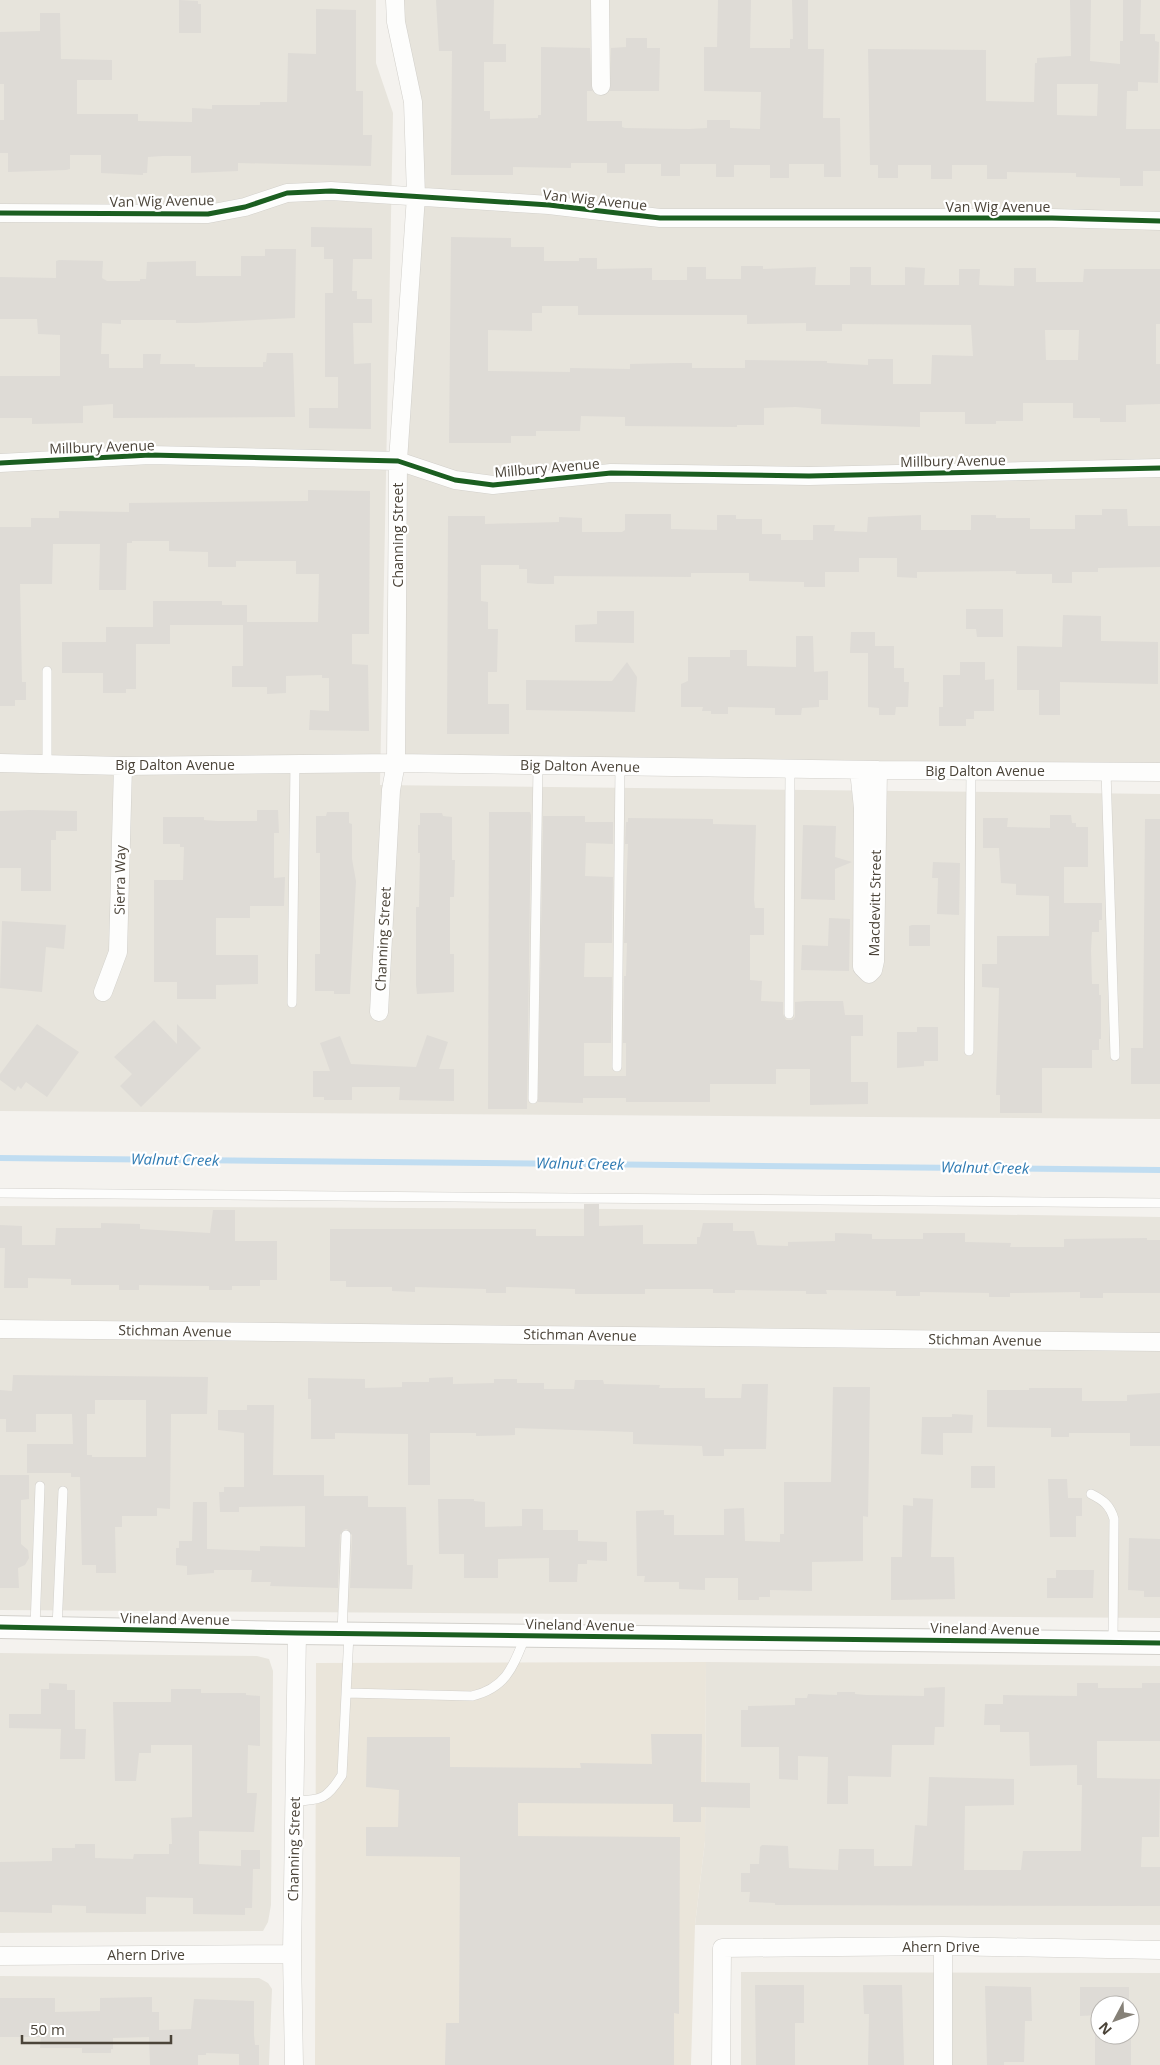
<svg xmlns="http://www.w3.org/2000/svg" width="1160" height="2065" font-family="'Open Sans',sans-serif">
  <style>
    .residential { fill: #e7e4dc; fill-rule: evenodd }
    .education { fill: #eae5da }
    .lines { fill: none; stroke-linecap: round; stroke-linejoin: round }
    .stream { stroke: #c0ddf1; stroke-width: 6 }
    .building { fill: #dedbd6; fill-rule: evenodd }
    .service-casing { stroke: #d2d0cb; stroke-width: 10 }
    .minor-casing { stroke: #d2d0cb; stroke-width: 19 }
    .tertiary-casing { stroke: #d2d0cb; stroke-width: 24 }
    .service { stroke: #fdfdfc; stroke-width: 9 }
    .minor { stroke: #fdfdfc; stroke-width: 18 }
    .tertiary { stroke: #fdfdfc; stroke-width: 22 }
    .cycleway-casing { stroke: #fff; stroke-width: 8 }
    .cycleway { stroke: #1b5e20; stroke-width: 5 }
    .labels { text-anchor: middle; stroke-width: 4.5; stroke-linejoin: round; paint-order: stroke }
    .street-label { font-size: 14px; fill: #4b4439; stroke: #fff }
    .water-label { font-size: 15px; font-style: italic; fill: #2e7ab2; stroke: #fff }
  </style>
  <rect width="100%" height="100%" fill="#f4f2ee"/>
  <!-- residential -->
  <path class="residential" d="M0,0H376V63L393,113L380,785L1160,794V1119L0,1111Z
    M395,0H1160V772L396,763L416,196Z
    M0,1206L621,1209L1160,1217V1618L0,1610Z
    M0,1653L257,1656L269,1659L273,1671L271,1905L268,1922L263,1931L0,1933Z
    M706,1662L1160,1666V1925H695L705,1841Z
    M741,1972L1160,1973V2065H741ZM1100,2005H1130V2035H1100Z
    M0,1976L259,1978L268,1983L272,1989L269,2065H0Z"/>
  <!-- education -->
  <path class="education" d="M706,1662L705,1841L695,1925L691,2065H315L316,1663Z"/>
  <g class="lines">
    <!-- stream -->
    <path class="stream" d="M0,1158L1160,1170"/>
  </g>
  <!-- building -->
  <path class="building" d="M179,0L198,1V4H201V33H179Z
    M436,0H494L493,44H506V62H484V111H490V119L538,118V115H541V47L590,48L592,91H587V121H622V127L625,128L689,129L707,128V120H730V128L760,129L761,92L704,91V47H717L718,0H751L750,48H790V39H793L792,0H808V49H824L823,118H840L841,177H824V164H789V178H770V165H734V177H716V164H680V176H661V164H625V173H607V163H571V168L513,167V175H451L452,51H439Z
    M1070,0H1091L1090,61L1120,64V41H1123V0H1141L1140,34H1155V41L1159,42L1158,83L1138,82V91H1127L1126,129H1160V171H1143V186H1120V178L1076,177V173L1007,172V179H987V165H952V179H931V165H898V178H878V165H870L868,49L986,50V101L1034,102L1035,63H1037V58L1071,56ZM1057,84H1098L1097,116L1057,115Z
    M316,9L356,10V91H363V135H372L371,166L238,163V171L191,173V156H162L148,157L147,173H143V175L101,173V155H70V169L66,170L8,172V153H0V120H4V84H0V32L40,31V13H60L61,59L112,60V80H77V114H138V121L192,122V108L212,109V105H260V102H287L288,53L316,54Z
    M626,38H647V48H660L659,91H610L611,48L626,47Z
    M311,227L372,228V259H353L352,291H357V299H372V323H353L354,364L371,363V429L309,428V408H338V377H325V293H333V259H324V247H311Z
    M451,237L511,238V247H544V261H579V258H597V269L652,268V280H687V267H706V279H741V266H763V269L816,267L815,285H850V267H871V285H905V267L925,268L924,285H959V269H980L979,285L1014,286V268H1036V282H1083L1084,269H1160V324H1156V364H1160V404L1126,405V422H1100V418H1073V403H1023V421H996V424H965V412H920V427L821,424V409L796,407L764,408V425H737V427L625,426V417L581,416L580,431H536V436H511V443H449ZM542,306H578V315H747V324L806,323V331H842V324L971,325L973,356L932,355L931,384H893V359H868V365L827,363V361L745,360V368H692V363H676L630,364V369L570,368V372L488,371V330L532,331V313H542ZM1045,330H1079L1078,360H1046Z
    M265,249H296L295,318L196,323H176V320H121V324L102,323L101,354H109V368H143V354H161L160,364H195V367H263V362H266L267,353H293L295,417L113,418V404L83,406V423L32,424V418H0V376H60V335L38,334L37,319H0V277L56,278V261L59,260L103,261L102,278L107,281H140V279H146L147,262L196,261V276H241V256H265Z
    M308,490L370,491L369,634H352V664L368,665L369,731L309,730L310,710L329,711V678H322V675L286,676V693L267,694V687H232V666H243V625H170V644H136V689H126V693H103V673H62V642H106V627H153V601H222V605H247V622H318L319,574H296V561H236V567H208V552L169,551V541H132V543H127L126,590H99L100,544H53L52,584H20L22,682H26V700H15V706H0V527H31V518H59V511L129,512V503L308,501Z
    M1102,509H1127L1128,526H1160V567L1098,568V572H1072V583H1052V574H1016V571L917,572V578L897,577V558H859V572H825V587H804V582L749,581V573H691V577L554,576V584H538L527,583V569H519V565H481V601L488,602V629H498L497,672H488V704H509V734H447L448,516H485V524L559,522V517L582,518V532H622L625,530V514H671V529L717,530V515H736V519H762V534H781V540H813V525H835L834,531L867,532L868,517L921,515V530H971V515H996V518H1030V529H1075V515H1102Z
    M966,609H1003V637H977L976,629H966Z
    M597,611H634V643L575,642V625L597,624Z
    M1063,615L1101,616V641L1158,642V684L1060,682V715H1039V690H1017V646L1062,647Z
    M851,632H875V646H894V668H904V682H909L908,707H896L895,715H879V708L868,707V653H850Z
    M796,636H813L814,672L828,671V700H819V707L802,708L801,715H775V708L728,707V714H711V711H702L703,707H681V684L688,681V657H730V650H747V666L796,667Z
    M627,662L637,677L635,712L526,710V680L612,681Z
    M960,662H985V680L994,679V711H974V719H966V726H939V707H943V675H960Z
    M30,810L77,811V831H56V840H51V891H21V868H0V811Z
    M257,810H278L279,833H274V878L285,877L284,906H250V918H216V955H258V984L216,985V999H177V982H154V880H183L184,847H180V844H163V817H204V820L217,821H257Z
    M327,812H349V823L352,824V859L356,881L350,994H334V991H315V954H320V853H316V816H326Z
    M489,812H530L531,815L527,1109H488Z
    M420,813H442L443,816L452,817V860H455L454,897H450V954H454V992L417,994L416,985V907H419L420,853H418V825H420Z
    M1050,815H1071L1072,823H1076V827H1088V867H1064V903H1102V920H1099V932H1092L1091,950L1092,984H1099V995H1101V1039H1099V1050H1092V1068H1042V1113H1000V1095H996L999,988L982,987V964H997V936H1049V896L1016,895V884L1001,883L999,848H983V818H1008L1007,827L1050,828Z
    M543,816H585V822H613V844L586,843L585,876L613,877L612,943H585L584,977H612L611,1043H584V1076H626V1043H623L624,976H626L627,943H624L628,844H625L626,822H628V818L713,819V824L756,825L754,900L755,908H764V935H750V980L762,981L761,1001L783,1002V1014L786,1020H792L795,1017V1002L806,1001H843L845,1015H863V1036H851V1082H868V1104L810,1105V1069H776V1084H710V1102H626V1098H583V1103L538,1102Z
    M1145,819H1160V1084H1131V1048H1143Z
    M803,825L836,826L835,857L852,862L835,869V900L801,899Z
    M933,862L960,863L959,915L937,914L938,878H932Z
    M829,918L850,919L849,971L801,970L802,945L828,946Z
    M2,921L66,925L64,949L46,947L42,992L0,988Z
    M912,925H930V946H909V926Z
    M154,1020L177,1044V1024L201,1048L141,1107L120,1086L132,1074L114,1057Z
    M37,1024L79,1052L47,1097L26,1082L21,1089L18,1086L15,1091L0,1080V1074Z
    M917,1027H938V1061H924V1066L897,1068V1032H917Z
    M427,1035L448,1042L439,1069H454V1101L399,1100L400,1087H352V1100H324V1097H313V1071H330L320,1043L340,1036L351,1064L416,1067Z
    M584,1204H599V1226L643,1225V1244H697V1237H700L703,1223H733V1231H754L757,1245L788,1246V1242L835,1241V1233L872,1234V1239H923V1233H965V1242L1011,1243L1010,1247H1064V1239L1147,1238V1240H1160V1293H1103V1298H1080V1292L1010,1293V1297H989V1293L920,1292V1296H896V1291L826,1290L827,1294H806V1291L735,1290V1293H713V1289H645V1294H575V1289L506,1287V1293H486V1289L415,1287V1292L392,1291V1287H346V1281H330V1229H536V1236H584Z
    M213,1210H235V1241H277V1280H260V1286H232V1290H209V1286L139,1285V1290H119V1285H71V1279L28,1278V1288H4L5,1248H0V1225L22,1226V1245H55L56,1228H101V1223L140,1224V1229L210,1233Z
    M13,1375L208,1377L207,1414H171L170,1509L157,1508V1516H122V1527H115L116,1573H96V1565H82L80,1477H71V1473H27V1444H73L72,1414H36V1432H6V1419H0V1390L12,1391ZM95,1400H146V1457H92V1455H87V1414H95Z
    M453,1377V1384L494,1383V1379H517V1383H544V1389H574L575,1380H603L604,1384L660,1385L659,1388H705V1398H741L742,1384H768L766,1449H724V1456H703L702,1446L633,1444V1432L515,1428V1435L476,1436V1433H430V1485H408V1434L335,1433V1439H311V1399H308V1378L365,1379V1388L402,1387V1382H429V1378Z
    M833,1387H870L868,1517L863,1516V1561L812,1562V1591L770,1590V1597H759V1600H738V1578H705V1590L679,1589V1582H644L645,1576H637L636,1511L664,1510V1515H674V1535H724V1509L744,1508L745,1541L780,1542V1534H784V1482H831Z
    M1029,1388H1082V1401H1127V1395L1160,1393V1446H1130V1433H1069V1437H1051V1428L987,1427V1390H1029Z
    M247,1405H274L273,1475H324V1496H368V1507H406L407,1565H413L412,1589L350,1588L352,1535L347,1529L343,1530L340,1535L338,1588L270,1586L271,1582H251L252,1570H214V1573L187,1575V1566L176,1565V1548H179V1541H192L193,1502H207V1549L260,1551V1546L305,1547V1506L239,1507V1512H220L219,1492H224V1487H244V1433L218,1430V1410H247Z
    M952,1414L973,1415L972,1433H943V1455L921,1454L922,1417H952Z
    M971,1466H995V1488H971Z
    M0,1475H29V1499L21,1500V1544L28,1550L29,1558L25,1565L18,1568L19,1588H0Z
    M1048,1479H1067L1068,1498H1082V1516H1076V1537H1050Z
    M913,1498L933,1499L931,1557H954L955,1599L891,1600V1557H902L903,1505L913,1506Z
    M438,1499H474V1501L485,1502V1527L522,1526V1509H543V1530H578V1541L607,1542V1561L587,1560V1564H578L577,1582H549V1558L498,1559V1578H464V1554H439Z
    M1129,1538L1160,1539V1597H1144V1591L1128,1590Z
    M1056,1570H1094L1093,1598H1047V1578H1056Z
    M49,1683L67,1684V1690H75V1729H86L85,1759H60L61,1729L9,1728V1714H41V1689H49Z
    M1077,1683H1098V1688H1142V1683H1160V1741H1097V1778L1160,1779L1159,1837H1142L1141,1867H1160V1906L775,1905V1903L749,1902L750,1892H741V1873H750V1864H759L760,1847L762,1845L788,1846L789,1868L838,1870L839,1849H874V1866H912L915,1825L927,1826L929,1777L1014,1779V1805L965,1806L964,1870H1021L1023,1851H1081L1082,1785H1077V1765L1030,1766L1029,1732H1000V1725H984L985,1704H1003V1695L1077,1696Z
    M945,1687L944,1727H935L934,1745H892L891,1777L848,1776V1804H827L828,1757L798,1756V1780L779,1779V1747H741V1710H748V1706L795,1705V1698H807L808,1694L837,1695V1692H855V1694L866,1695L924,1696V1688Z
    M171,1689H201V1693H246V1695L260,1696V1746L248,1745L247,1793H257L254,1832L199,1831V1864L241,1866V1850H260V1869H253L252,1908H245V1915L193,1914V1898L146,1897V1914L86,1913V1906L52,1905V1913L0,1912V1862L52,1861V1848H75V1844H95V1858L133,1859L134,1854H169V1844H172L171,1818L192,1817V1745H151V1753H139L136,1781H115L113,1702H171Z
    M651,1734H702L701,1782L750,1783V1808L701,1807V1822H673V1804L518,1803V1836L680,1837L679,2014L674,2013V2065H445L446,2023H459L460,1857L366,1856V1827H398L399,1790L366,1787L367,1737H450V1767L581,1768L580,1763L652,1764Z
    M755,1985H804V2023H795V2065H756Z
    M863,1985H902L904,2065H868L869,2014H864Z
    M985,1986L1031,1987L1032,2021H1025L1024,2062H1004V2065H987Z
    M1080,1987H1129V2005H1100V2015L1080,2016Z
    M152,1997V2012H159V2030L191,2029L194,1999L254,2001V2035L255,2045H259V2065H239V2054L206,2053V2055H198V2065H150L149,2037L113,2038V2049H111V2053H82V2048H40L41,2037H0V1998H55V2012L100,2011V1998Z
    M1095,2035H1131V2065H1095Z"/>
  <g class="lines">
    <defs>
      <path id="service" d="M47,671V764
        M1106,771L1115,1056
        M292,1003L295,764
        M789,1014L790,769
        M969,1051L971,770
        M617,1067L620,766
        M533,1099L538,765
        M0,1193L1160,1203
        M1091,1494C1103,1500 1110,1505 1114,1519L1113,1642
        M35,1628L40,1486
        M57,1628L63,1491
        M342,1633L346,1535
        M346,1693L472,1696C506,1688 513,1667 525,1637
        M295,1801C322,1800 327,1799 342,1775L349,1634"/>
      <path id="minor" d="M600,0L601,86
        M0,213L208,214L245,207L287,193L331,191L549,205L660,218H1052L1160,221
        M0,463L150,455L398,461L455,480L493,485L611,473L809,476L1160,468
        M0,763L123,766L396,763L878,770L1160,772
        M859,770L863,808L862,967L869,974L873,970L875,961L878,770
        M103,992L118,952L123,766
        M379,1012L391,790L396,763L398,461L416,196L413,102L396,22L395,0
        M0,1329L1160,1342
        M0,1956L292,1954
        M294,2065L292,1954L297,1633
        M721,2065L722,1948L943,1946L1160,1950
        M943,2065V1946"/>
      <path id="tertiary" d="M0,1627L297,1633L1160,1643"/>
    </defs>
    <!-- service casing -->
    <use href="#service" class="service-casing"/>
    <!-- minor casing -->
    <use href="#minor" class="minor-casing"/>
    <!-- tertiary casing -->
    <use href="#tertiary" class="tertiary-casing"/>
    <!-- service -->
    <use href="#service" class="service"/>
    <!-- minor -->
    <use href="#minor" class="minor"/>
    <!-- tertiary -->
    <use href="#tertiary" class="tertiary"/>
    <defs>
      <path id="cycleway" d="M0,213L208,214L245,207L287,193L331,191L549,205L660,218H1052L1160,221
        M0,463L150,455L398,461L455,480L493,485L611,473L809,476L1160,468
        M0,1627L297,1633L1160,1643"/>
    </defs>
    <!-- cycleway casing -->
    <use href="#cycleway" class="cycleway-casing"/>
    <!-- cycleway -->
    <use href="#cycleway" class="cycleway"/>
  </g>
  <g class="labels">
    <!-- street labels -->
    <g class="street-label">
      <text transform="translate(595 200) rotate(6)" y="5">Van Wig Avenue</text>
      <text transform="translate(162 201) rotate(-1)" y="5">Van Wig Avenue</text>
      <text x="998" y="212">Van Wig Avenue</text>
      <text transform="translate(102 447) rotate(-2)" y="5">Millbury Avenue</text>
      <text transform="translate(953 461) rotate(-1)" y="5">Millbury Avenue</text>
      <text transform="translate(547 468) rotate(-5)" y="5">Millbury Avenue</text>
      <text transform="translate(398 535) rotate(-90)" y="5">Channing Street</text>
      <text x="175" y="770">Big Dalton Avenue</text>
      <text transform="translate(580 766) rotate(1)" y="5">Big Dalton Avenue</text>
      <text x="985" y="776">Big Dalton Avenue</text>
      <text transform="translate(120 880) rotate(-89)" y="5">Sierra Way</text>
      <text transform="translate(875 903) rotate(-89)" y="5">Macdevitt Street</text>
      <text transform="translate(383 939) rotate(-87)" y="5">Channing Street</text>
      <text transform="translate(175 1331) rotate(1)" y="5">Stichman Avenue</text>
      <text transform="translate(580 1335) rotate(1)" y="5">Stichman Avenue</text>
      <text transform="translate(985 1340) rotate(1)" y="5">Stichman Avenue</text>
      <text transform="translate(175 1619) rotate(1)" y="5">Vineland Avenue</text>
      <text transform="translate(580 1625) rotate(1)" y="5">Vineland Avenue</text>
      <text transform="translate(985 1629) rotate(1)" y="5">Vineland Avenue</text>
      <text transform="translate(294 1849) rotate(-89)" y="5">Channing Street</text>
      <text x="941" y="1952">Ahern Drive</text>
      <text x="146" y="1960">Ahern Drive</text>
    </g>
    <!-- water labels -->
    <g class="water-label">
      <text transform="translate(175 1160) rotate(1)" y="5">Walnut Creek</text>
      <text transform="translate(580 1164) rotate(1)" y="5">Walnut Creek</text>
      <text transform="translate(985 1168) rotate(1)" y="5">Walnut Creek</text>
    </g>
  </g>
  <!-- north arrow -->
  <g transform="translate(1115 2020) rotate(229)"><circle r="24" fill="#ffffff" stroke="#b7b4b0"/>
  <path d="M0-4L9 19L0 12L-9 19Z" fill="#868178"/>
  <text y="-8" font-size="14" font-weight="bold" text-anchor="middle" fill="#4b4439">N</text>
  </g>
  <!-- scale -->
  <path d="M22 2035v8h149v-8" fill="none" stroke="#4b4439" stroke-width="2.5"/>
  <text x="30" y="2035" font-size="15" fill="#4b4439" stroke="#ffffff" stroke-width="4" paint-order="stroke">50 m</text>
</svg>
